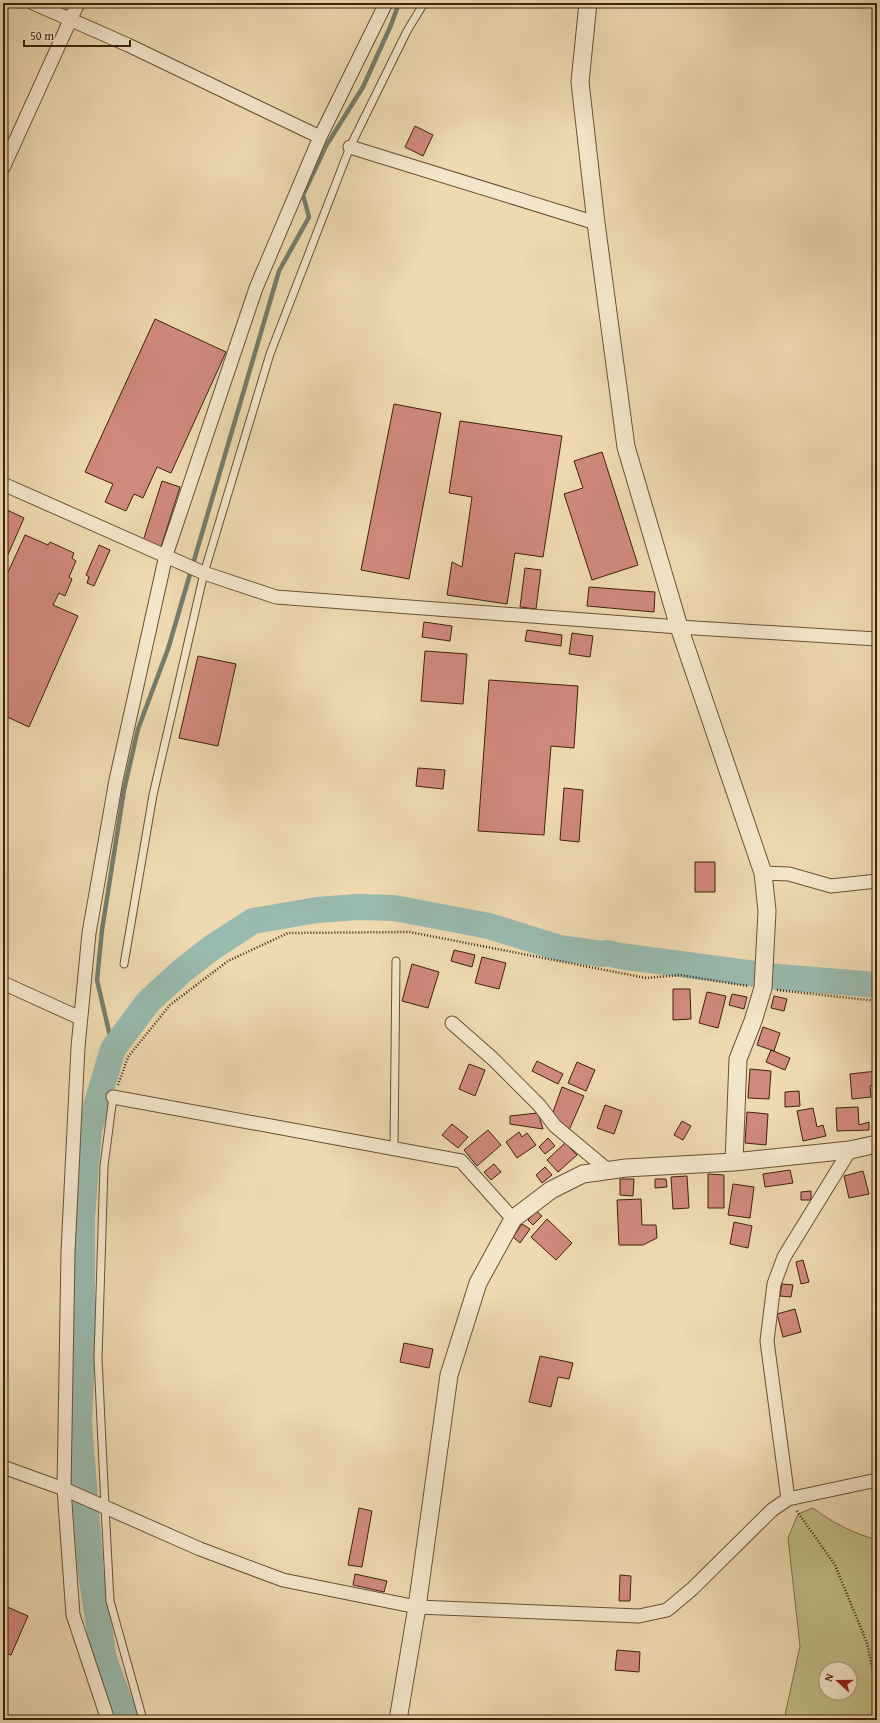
<svg xmlns="http://www.w3.org/2000/svg" width="880" height="1723" font-family="'Gentium Book Plus',serif">
  <style>
    .green { fill: #c0bd86; stroke: #7e7048; fill-rule: evenodd }
    .lines { fill: none; stroke-linecap: round; stroke-linejoin: round }
    .stream { stroke: #747d6c; stroke-width: 4.5 }
    .river { stroke: #99baae; stroke-width: 26 }
    .building { fill: #d0897d; stroke: #3d2209 }
    .service-casing { stroke: #695033; stroke-width: 9 }
    .minor-casing { stroke: #695033; stroke-width: 15 }
    .tertiary-casing { stroke: #695033; stroke-width: 19 }
    .path { stroke: #3d2209; stroke-width: 2.5; stroke-dasharray: 1 2; stroke-linecap: butt }
    .service { stroke: #f4e6cc; stroke-width: 7 }
    .minor { stroke: #f4e6cc; stroke-width: 13 }
    .tertiary { stroke: #f4e6cc; stroke-width: 17 }
  </style>
  <rect width="100%" height="100%" fill="#eed9b0"/>
  <filter id="stains"><feTurbulence type="fractalNoise" baseFrequency=".005" numOctaves="4"/><feColorMatrix values="0 0 0 0 .2 0 0 0 0 .09 0 0 0 0 .02 0 0 0 .5 -.17"/></filter>
  <radialGradient id="worn" r=".72"><stop offset=".6" stop-color="#630" stop-opacity="0"/><stop offset="1" stop-color="#630" stop-opacity=".3"/></radialGradient>
  <!-- green -->
  <path class="green" d="M813,1508C833,1523 853,1533 877,1540V1720H784L800,1646L788,1538L798,1514ZM826,1669H850V1693H826Z"/>
  <g class="lines">
    <!-- stream -->
    <path class="stream" d="M113,1049L97,980L102,930L124,790L138,729L168,649L279,271L309,217L303,195L326,146L363,87L391,25L399,3"/>
    <!-- river -->
    <path class="river" d="M126,1720L104,1659L91,1573L79,1423L82,1359V1217L89,1130L113,1049L148,1002L183,970L210,949L253,921L317,910L358,907L394,908L489,926L559,948L602,954L607,953L620,956L778,977L877,985"/>
  </g>
  <!-- building -->
  <path class="building" d="M415,126L433,135L423,156L405,147Z
    M155,319L226,352L171,473L157,467L143,498L134,494L126,511L105,502L113,484L85,472Z
    M394,404L441,413L409,579L361,570Z
    M460,421L562,436L543,557L515,553L507,604L447,595L452,562L462,567L472,497L449,493Z
    M602,452L638,565L592,580L564,494L583,488L574,461Z
    M162,481L180,487L161,547L143,541Z
    M5,509L24,518L3,566V513Z
    M25,535L48,545L50,542L74,553L72,558L76,561L69,577L72,579L65,596L59,593L53,605L78,616L29,727L3,715V583Z
    M99,545L110,550L94,586L87,583L89,577L86,575Z
    M525,568L541,570L536,609L520,607Z
    M589,587L655,592L654,612L587,606Z
    M424,622L452,626L450,641L422,637Z
    M527,630L562,635L561,646L525,641Z
    M572,633L593,636L590,657L569,654Z
    M425,651L467,654L463,704L421,701Z
    M198,656L236,664L218,746L179,738Z
    M489,680L578,686L574,748L551,746L544,835L478,831Z
    M418,768L445,770L443,789L416,786Z
    M564,788L583,790L579,842L560,840Z
    M695,862H715V892H695Z
    M454,950L475,955L472,967L451,961Z
    M482,957L506,963L499,989L475,983Z
    M412,964L439,972L428,1008L402,1001Z
    M673,989H690L691,1019L673,1020Z
    M707,992L726,996L718,1028L699,1023Z
    M732,994L747,997L744,1009L729,1005Z
    M774,996L787,999L784,1011L771,1008Z
    M763,1027L780,1033L774,1051L757,1045Z
    M771,1050L790,1058L785,1070L766,1062Z
    M537,1061L563,1074L558,1084L532,1071Z
    M577,1062L595,1070L586,1091L568,1083Z
    M469,1064L485,1070L475,1096L459,1089Z
    M750,1069L771,1071L769,1099L748,1098Z
    M877,1071V1085L870,1086L871,1097L852,1099L850,1074Z
    M562,1087L584,1096L569,1130L552,1115Z
    M799,1091L800,1106L785,1107V1092Z
    M605,1105L622,1111L614,1134L597,1128Z
    M858,1107L859,1125L869,1122V1130L837,1131L836,1108Z
    M813,1108L817,1127L823,1125L826,1136L803,1141L797,1111Z
    M747,1112L768,1114L766,1145L745,1143Z
    M538,1113L543,1129L510,1124V1116Z
    M682,1121L691,1126L683,1140L674,1135Z
    M452,1124L468,1137L458,1148L442,1135Z
    M488,1130L501,1145L477,1166L464,1150Z
    M519,1132L522,1137L527,1133L536,1145L517,1158L506,1142Z
    M548,1138L555,1146L545,1154L539,1147Z
    M565,1143L577,1155L558,1172L547,1160Z
    M494,1164L501,1172L491,1180L484,1172Z
    M545,1167L552,1175L542,1183L536,1175Z
    M790,1170L793,1183L765,1187L763,1174Z
    M863,1171L869,1194L849,1198L844,1176Z
    M708,1174L724,1175V1208H708Z
    M687,1176L689,1208L673,1209L671,1177Z
    M620,1179H634L633,1196L620,1195Z
    M655,1179H666L667,1187L655,1188Z
    M733,1184L754,1187L750,1218L728,1215Z
    M811,1191V1200H801V1192Z
    M641,1199L642,1225H656L657,1238L643,1245H619L617,1200Z
    M536,1211L542,1216L533,1225L528,1220Z
    M547,1219L572,1243L556,1260L531,1237Z
    M734,1222L752,1226L748,1248L730,1244Z
    M522,1224L530,1229L520,1243L513,1237Z
    M803,1260L809,1282L801,1284L796,1262Z
    M782,1284L793,1285L791,1297L780,1296Z
    M795,1309L801,1332L783,1337L777,1314Z
    M404,1343L433,1349L429,1368L400,1362Z
    M540,1356L573,1363L569,1379L558,1377L551,1407L529,1402Z
    M359,1508L372,1511L362,1567L348,1565Z
    M355,1574L387,1581L384,1592L353,1585Z
    M620,1575L631,1576L630,1601H619Z
    M3,1605L28,1616L11,1655L3,1652Z
    M617,1650L640,1652L639,1672L615,1670Z"/>
  <g class="lines">
    <defs>
      <path id="service" d="M124,964L153,795L204,573L270,354L350,147L407,31L424,3
        M113,1097L104,1166L98,1358L105,1507L110,1601L143,1720
        M394,1148L396,961"/>
      <path id="minor" d="M33,3L128,45L320,137
        M350,147L596,223
        M3,168L78,3
        M3,484L204,573L276,597L679,627L877,639
        M763,873L789,874L831,886L877,881
        M3,983L80,1018
        M452,1023L493,1059L539,1105L555,1126L609,1171
        M113,1097L461,1161L513,1219
        M3,1467L64,1489L200,1549L283,1580L417,1607L639,1616L667,1610L692,1589L772,1510L788,1499L877,1480
        M788,1499L767,1341L774,1284L784,1257L850,1150
        M108,1720L73,1615L64,1489L68,1252L78,1047L89,933L116,780L166,555L256,288L320,137L386,3"/>
      <path id="tertiary" d="M588,3L580,82L596,223L626,447L679,627L763,873L767,911L763,988L753,1021L738,1059L734,1162
        M398,1720L417,1607L449,1375L478,1283L513,1219L551,1190L583,1174L626,1168L734,1162L850,1150L877,1144"/>
    </defs>
    <!-- service casing -->
    <use href="#service" class="service-casing"/>
    <!-- minor casing -->
    <use href="#minor" class="minor-casing"/>
    <!-- tertiary casing -->
    <use href="#tertiary" class="tertiary-casing"/>
    <!-- path -->
    <path class="path" d="M777,990L877,1001
      M118,1085L128,1057L170,1005L228,961L288,933L410,932L646,978L680,975L748,986
      M797,1511L835,1565L867,1643L877,1693"/>
    <!-- service -->
    <use href="#service" class="service"/>
    <!-- minor -->
    <use href="#minor" class="minor"/>
    <!-- tertiary -->
    <use href="#tertiary" class="tertiary"/>
  </g>
  <!-- margin -->
  <rect width="880" height="1723" fill="none" stroke="#eed9b0" stroke-width="16"/>
  <rect x="4" y="4" width="872" height="1715" fill="none" stroke="#3d2209" stroke-width="2"/>
  <rect x="8" y="8" width="864" height="1707" fill="none" stroke="#3d2209"/>
  <!-- north arrow -->
  <g transform="translate(838 1681) rotate(291)"><circle r="19" fill="#f4e6cc" stroke="#ab987e"/>
  <path d="M0-3L7 15L0 10L-7 15Z" fill="#8f2418"/>
  <text y="-6" font-size="11" font-weight="bold" text-anchor="middle" fill="#3d2209">N</text>
  </g>
  <!-- scale -->
  <path d="M24 40v6h106v-6" fill="none" stroke="#3d2209" stroke-width="2"/>
  <text x="30" y="40" font-size="12" fill="#3d2209" stroke="#f4e6cc" stroke-width="3" paint-order="stroke">50 m</text>
  <rect width="100%" height="100%" filter="url(#stains)"/>
  <rect width="100%" height="100%" fill="url(#worn)"/>
</svg>
